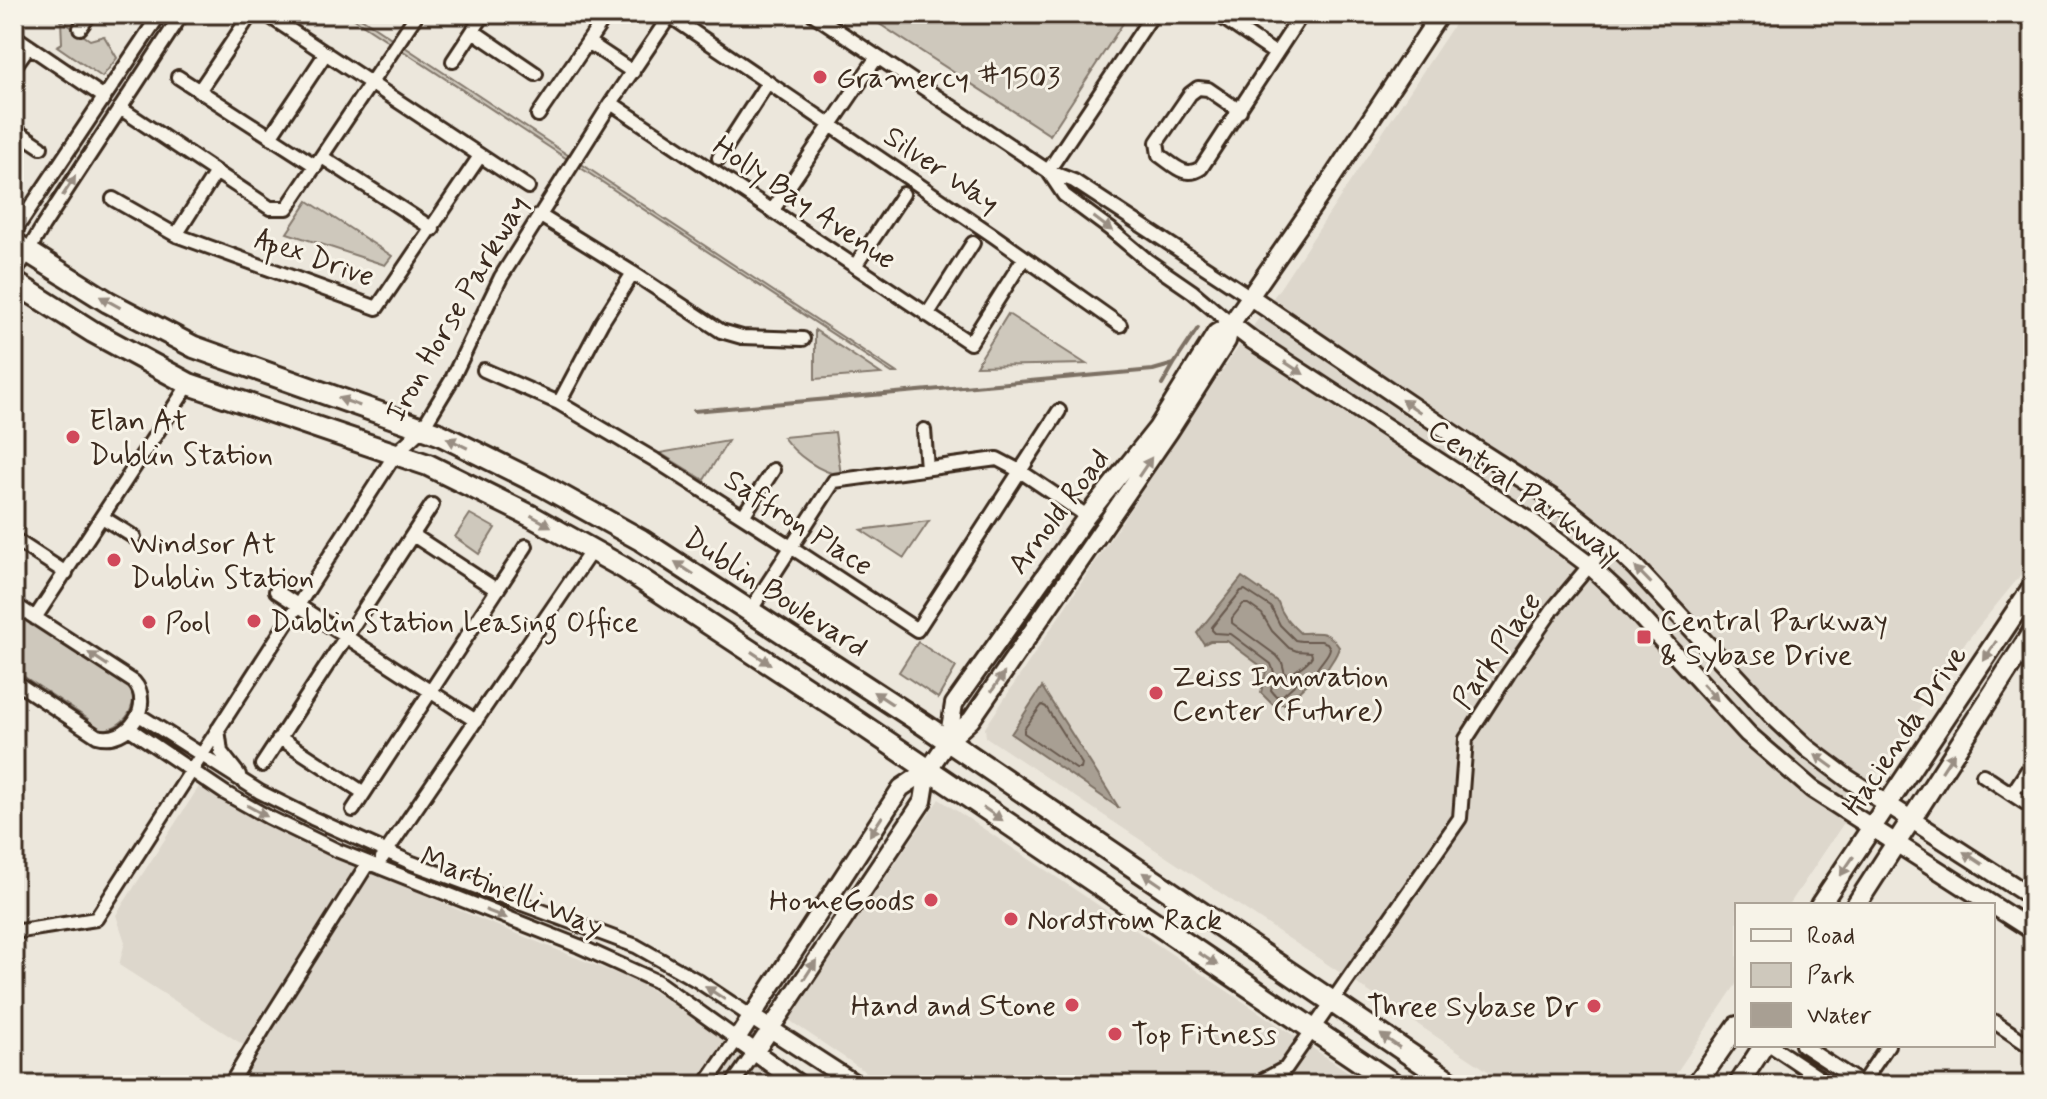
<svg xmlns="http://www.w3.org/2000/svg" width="2047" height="1099" font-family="Mynerve,sans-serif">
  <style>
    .built { fill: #ddd7cc }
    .green { fill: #cec8bc; stroke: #84796d; stroke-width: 2 }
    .water { fill: #a89f93; stroke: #7c7064; stroke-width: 2 }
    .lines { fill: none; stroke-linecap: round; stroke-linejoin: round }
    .shore { stroke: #67594d; stroke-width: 2 }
    .stream { stroke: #7c7064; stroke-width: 4 }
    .minor-casing { stroke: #3b2a1e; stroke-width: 18 }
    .tertiary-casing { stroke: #3b2a1e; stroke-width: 22 }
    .secondary-casing { stroke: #3b2a1e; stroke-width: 24 }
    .primary-casing { stroke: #3b2a1e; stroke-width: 26 }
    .minor { stroke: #f7f3e8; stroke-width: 12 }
    .tertiary { stroke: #f7f3e8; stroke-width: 16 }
    .secondary { stroke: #f7f3e8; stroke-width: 18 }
    .primary { stroke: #f7f3e8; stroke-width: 20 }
    .oneway { fill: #998e83 }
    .poi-dot { fill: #d1495b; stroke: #f7f3e8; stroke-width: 3 }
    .labels { text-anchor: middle; stroke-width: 6; stroke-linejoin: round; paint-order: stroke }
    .poi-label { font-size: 30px; fill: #3b2a1e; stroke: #f7f3e8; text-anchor: start }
    .street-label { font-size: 30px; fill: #3b2a1e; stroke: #f7f3e8 }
  </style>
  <rect width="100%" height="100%" fill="#ece7dc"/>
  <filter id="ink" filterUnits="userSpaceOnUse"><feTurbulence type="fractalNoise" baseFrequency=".0125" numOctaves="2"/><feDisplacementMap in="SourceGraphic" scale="16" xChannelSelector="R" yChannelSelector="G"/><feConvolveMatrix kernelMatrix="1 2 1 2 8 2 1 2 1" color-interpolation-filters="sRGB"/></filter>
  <g filter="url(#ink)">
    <!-- built -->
    <path class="built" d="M1461,14H2033V560L1957,653L1789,905H1737V983L1668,1085H1509L986,737L985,728L1226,365L1280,288Z
      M200,785L267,824L463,912L642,984L717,1033L778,1085H240L259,1055L119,965L125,942L116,915Z
      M939,799L1368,1085H885L789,1020Z"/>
    <!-- green -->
    <path class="green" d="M347,14H355L897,373H892Z
      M864,14H1129L1050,135Z
      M61,20L90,40L104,36L117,58L102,77L57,46L62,43Z
      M308,201L392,256L385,265L287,233Z
      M1008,314L1086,364L976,366Z
      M815,330L881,374L815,379Z
      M835,432L841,475C820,473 795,454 783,437Z
      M728,441L704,480L660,453Z
      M470,514L495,528L479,554L455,537Z
      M929,521L904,558L861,530Z
      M14,611L117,679L122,678C127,683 133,688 133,695C135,717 112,736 92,727L88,719L14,670Z
      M918,642L956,667L938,698L899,672Z"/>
    <!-- water -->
    <path class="water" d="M1242,577L1278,602C1282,616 1290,623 1300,633C1320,633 1327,629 1339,647C1336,660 1327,664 1324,678L1308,683L1286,704H1272L1261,693L1266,670L1227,641H1210L1204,644L1197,633Z
      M1042,687L1119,808L1011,734Z"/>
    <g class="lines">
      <!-- shore -->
      <path class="shore" d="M1245,590L1271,607L1280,625L1295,640L1301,641H1321L1327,643L1330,648C1329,656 1319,663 1316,671L1304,676L1282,696H1276L1271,690L1274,672L1271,664L1231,634L1215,633L1212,630V627L1241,591Z
        M1243,604H1248L1262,614L1272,631L1289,648L1297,651L1311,652L1312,656C1307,665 1298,668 1290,675L1285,674L1282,662L1277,656L1232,623V618Z
        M1042,705L1046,707L1082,764L1081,769H1076L1024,733V729Z"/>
      <!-- stream -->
      <path class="stream" d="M1162,385L1174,364
        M694,411L1153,370L1174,364L1198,328"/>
      <defs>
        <path id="minor" d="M266,14L528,187
          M813,14L1048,171L1074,181L1249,296
          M1217,14L1276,54
          M670,16L994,236L1120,325
          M80,28L90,14
          M473,31L536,74
          M14,36L104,97
          M588,42L633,72
          M453,61L484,14
          M14,67L29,46
          M178,77L316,166
          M199,91L251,14
          M611,103L970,343L1024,258
          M120,108L270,208H287L417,14
          M1240,111L1208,89L1198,88L1190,94L1157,142L1159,155C1174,165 1185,179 1201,168L1302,14
          M538,115L607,14
          M14,129L41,147
          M270,137L326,53
          M322,157L433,229
          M719,158L768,82
          M1048,171L1064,195L1110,229L1148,261L1193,292L1231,324
          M1048,171L1153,14
          M113,199L176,235L377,308L480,156
          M772,211L877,57
          M539,215L633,273L721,331L742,337L803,339
          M14,232L160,14
          M176,235L216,172
          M855,266L903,194
          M14,275L43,226L182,14
          M927,315L973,243
          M484,370L559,403L655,460L791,547L917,630L1059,411
          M559,403L602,322L633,273
          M924,430L927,468
          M743,516L773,470
          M102,517L134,537
          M413,535L497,590
          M14,539L66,573
          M276,591L476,721
          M14,604L134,682C154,704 129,745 97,736L14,681
          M750,611L834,481L997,459L1020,471L1087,516
          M35,618L189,384
          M139,715L260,792L312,818L412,863L636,946L698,981L752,1017
          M130,729L225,793L268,817L336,850L579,946L656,981L737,1039L705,1085
          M218,729L221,752L239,775
          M280,738L364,793
          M262,765L432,505
          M1983,775L2033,808
          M2012,794L2033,762
          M353,810L526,546
          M382,858L592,550
          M14,932L96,919L396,453L422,429L451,381L501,277L611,103L671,14
          M1993,1021L2033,1048
          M1770,1045L1830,1085
          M1802,1045L1862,1084
          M230,1085L264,1028L368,863
          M732,1085L755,1052
          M1254,1085L1286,1068L1460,818L1466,739L1508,674L1553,609L1609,542
          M1861,1085L1888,1045"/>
        <path id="tertiary" d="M1249,296L1468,444L1557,501L1609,542L1635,567L1774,717L1807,748L1847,778L2033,898
          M1231,324L1252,340L1533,523L1589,565L1617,591L1748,734L1812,789L2033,931
          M948,741L954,704L1087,516L1157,428L1216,333L1231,324L1324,190L1440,14
          M752,1017L857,1085
          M755,1052L923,801L928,770
          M800,1085L737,1039L901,788L928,770L948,741L971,720L1169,432L1227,341L1231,324"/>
        <path id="secondary" d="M1820,905L2033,586
          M1856,905L2033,631
          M1696,1085L1737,1026
          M1738,1085L1764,1045"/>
        <path id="primary" d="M14,243L108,302L194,347L439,434L542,485L641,540L923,724L1455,1085
          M14,282L93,332L189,384L428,465L531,516L624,568L840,710L1395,1085"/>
      </defs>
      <!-- minor casing -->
      <use href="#minor" class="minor-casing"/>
      <!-- tertiary casing -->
      <use href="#tertiary" class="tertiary-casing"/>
      <!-- secondary casing -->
      <use href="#secondary" class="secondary-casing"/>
      <!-- primary casing -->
      <use href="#primary" class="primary-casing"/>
      <!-- minor -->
      <use href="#minor" class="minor"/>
      <!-- tertiary -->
      <use href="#tertiary" class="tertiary"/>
      <!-- secondary -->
      <use href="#secondary" class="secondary"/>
      <!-- primary -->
      <use href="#primary" class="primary"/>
    </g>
    <!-- one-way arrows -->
    <defs><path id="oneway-solid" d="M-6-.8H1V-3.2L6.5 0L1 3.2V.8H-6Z" transform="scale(2)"/></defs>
    <g class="oneway">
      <use href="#oneway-solid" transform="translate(69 186) rotate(-57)"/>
      <use href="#oneway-solid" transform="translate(1103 224) rotate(37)"/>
      <use href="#oneway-solid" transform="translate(110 302) rotate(-151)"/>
      <use href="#oneway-solid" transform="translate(1294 368) rotate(33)"/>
      <use href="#oneway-solid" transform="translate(349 402) rotate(-160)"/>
      <use href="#oneway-solid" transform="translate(1411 406) rotate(-146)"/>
      <use href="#oneway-solid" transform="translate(457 443) rotate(-154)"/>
      <use href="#oneway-solid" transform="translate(1145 467) rotate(-56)"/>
      <use href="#oneway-solid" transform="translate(541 521) rotate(29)"/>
      <use href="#oneway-solid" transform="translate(684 568) rotate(-147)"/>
      <use href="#oneway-solid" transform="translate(1643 575) rotate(-134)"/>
      <use href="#oneway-solid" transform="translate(1990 651) rotate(123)"/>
      <use href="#oneway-solid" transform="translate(761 658) rotate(33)"/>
      <use href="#oneway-solid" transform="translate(98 659) rotate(-147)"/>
      <use href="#oneway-solid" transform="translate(998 682) rotate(-56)"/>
      <use href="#oneway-solid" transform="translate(1710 692) rotate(47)"/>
      <use href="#oneway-solid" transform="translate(883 698) rotate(-147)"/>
      <use href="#oneway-solid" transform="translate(1824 761) rotate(-144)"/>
      <use href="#oneway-solid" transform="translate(1948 762) rotate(-57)"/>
      <use href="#oneway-solid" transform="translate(257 811) rotate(29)"/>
      <use href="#oneway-solid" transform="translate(993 814) rotate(34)"/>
      <use href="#oneway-solid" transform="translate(876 826) rotate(123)"/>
      <use href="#oneway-solid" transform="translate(1973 858) rotate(-147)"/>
      <use href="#oneway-solid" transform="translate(1847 866) rotate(124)"/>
      <use href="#oneway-solid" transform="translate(1152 879) rotate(-146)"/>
      <use href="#oneway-solid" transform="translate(496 914) rotate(21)"/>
      <use href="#oneway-solid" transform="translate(1208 959) rotate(34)"/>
      <use href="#oneway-solid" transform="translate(810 970) rotate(-57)"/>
      <use href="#oneway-solid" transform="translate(715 993) rotate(-147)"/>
      <use href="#oneway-solid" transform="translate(1390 1041) rotate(-145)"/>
    </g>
  </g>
  <!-- markers -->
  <g class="poi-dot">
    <circle cx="820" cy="77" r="8"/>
    <circle cx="73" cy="437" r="8"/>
    <circle cx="114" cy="560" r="8"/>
    <circle cx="254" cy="621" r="8"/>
    <circle cx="149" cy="622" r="8"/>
    <rect x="1636" y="629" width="16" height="16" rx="4"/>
    <circle cx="1156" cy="693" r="8"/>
    <circle cx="931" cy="900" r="8"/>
    <circle cx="1011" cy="919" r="8"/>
    <circle cx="1072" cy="1005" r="8"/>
    <circle cx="1594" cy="1006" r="8"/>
    <circle cx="1115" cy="1034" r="8"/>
  </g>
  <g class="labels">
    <!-- poi labels -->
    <g class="poi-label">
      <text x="836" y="87">Gramercy #1503</text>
      <text x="89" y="430">Elan At<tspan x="89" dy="34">Dublin Station</tspan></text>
      <text x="130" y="553">Windsor At<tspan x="130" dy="34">Dublin Station</tspan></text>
      <text x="1660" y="630">Central Parkway<tspan x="1660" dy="34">&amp; Sybase Drive</tspan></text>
      <text x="270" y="631">Dublin Station Leasing Office</text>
      <text x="165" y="632">Pool</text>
      <text x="1172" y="686">Zeiss Innovation<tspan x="1172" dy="34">Center (Future)</tspan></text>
      <text x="915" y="910" text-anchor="end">HomeGoods</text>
      <text x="1027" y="929">Nordstrom Rack</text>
      <text x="1056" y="1015" text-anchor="end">Hand and Stone</text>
      <text x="1578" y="1016" text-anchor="end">Three Sybase Dr</text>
      <text x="1131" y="1044">Top Fitness</text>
    </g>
    <!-- street labels -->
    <g class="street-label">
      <text transform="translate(942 169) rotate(34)" y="10">Silver Way</text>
      <text transform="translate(805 202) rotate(34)" y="10">Holly Bay Avenue</text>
      <text transform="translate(315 257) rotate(19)" y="10">Apex Drive</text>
      <text transform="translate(456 308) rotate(-60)" y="10">Iron Horse Parkway</text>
      <text transform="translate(1525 491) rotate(35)" y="10">Central Parkway</text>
      <text transform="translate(1058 511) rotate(-53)" y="10">Arnold Road</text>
      <text transform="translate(799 522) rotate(33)" y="10">Saffron Place</text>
      <text transform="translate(776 592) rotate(33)" y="10">Dublin Boulevard</text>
      <text transform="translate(1496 650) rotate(-56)" y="10">Park Place</text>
      <text transform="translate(1904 730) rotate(-56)" y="10">Hacienda Drive</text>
      <text transform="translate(512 891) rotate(22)" y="10">Martinelli Way</text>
    </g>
  </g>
  <!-- margin -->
  <rect width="2047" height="1099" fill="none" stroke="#f7f3e8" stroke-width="48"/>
  <rect x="24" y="24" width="1999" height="1051" fill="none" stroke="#3b2a1e" stroke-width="3" filter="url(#ink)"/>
  <!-- legend -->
  <rect x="1735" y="903" width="260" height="144" fill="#f7f3e8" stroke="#aca397" stroke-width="2"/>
  <rect x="1751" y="929" width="40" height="12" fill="#f7f3e8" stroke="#aca397" stroke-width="2"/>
  <text x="1807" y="943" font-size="24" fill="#3b2a1e">Road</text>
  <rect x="1751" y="963" width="40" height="24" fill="#cec8bc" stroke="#aca397" stroke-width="2"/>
  <text x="1807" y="983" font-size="24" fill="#3b2a1e">Park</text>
  <rect x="1751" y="1003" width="40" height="24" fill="#a89f93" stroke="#aca397" stroke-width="2"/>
  <text x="1807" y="1023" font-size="24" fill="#3b2a1e">Water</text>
</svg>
